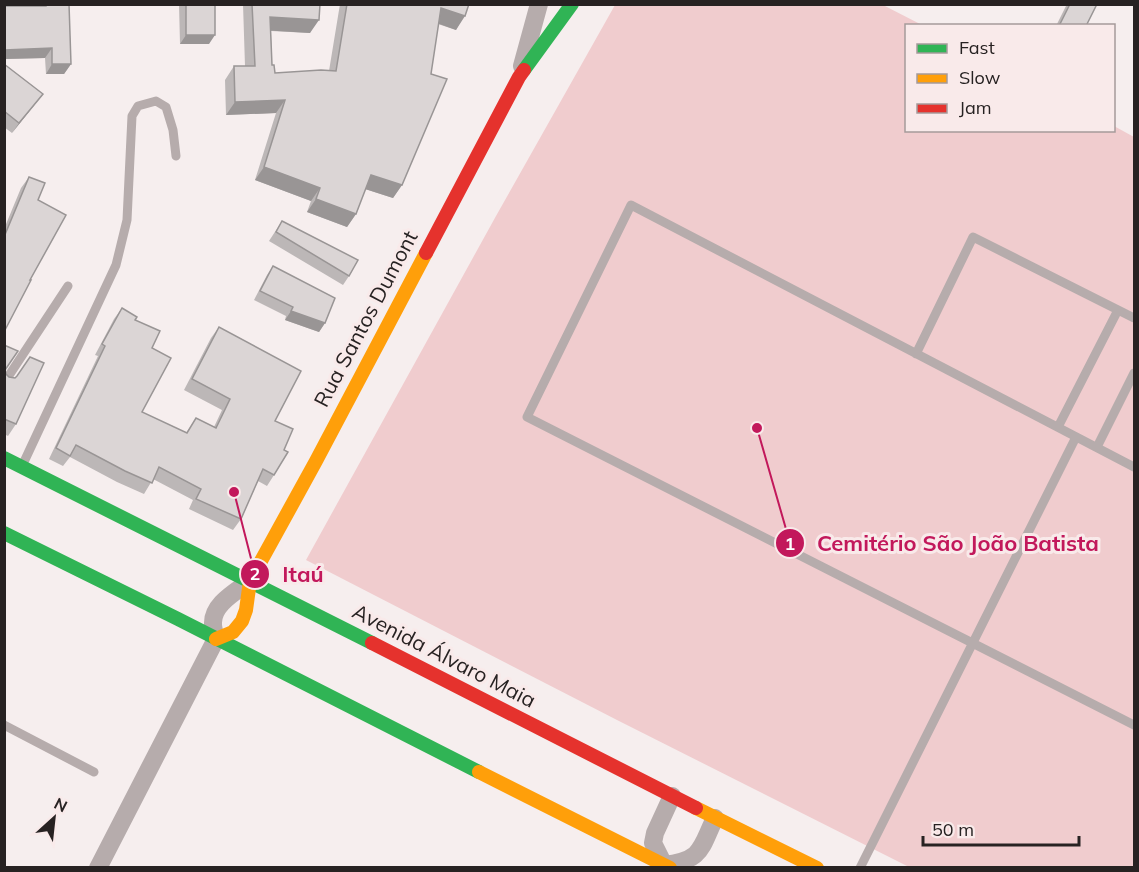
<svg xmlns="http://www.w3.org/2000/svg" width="1139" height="872" font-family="Mulish,sans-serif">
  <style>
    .green { fill: #f0ccce }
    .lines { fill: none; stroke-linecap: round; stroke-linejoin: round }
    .lane { stroke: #b6acac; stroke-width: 9 }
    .street { stroke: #b6acac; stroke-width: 18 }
    .fast { stroke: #30b455; stroke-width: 14 }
    .slow { stroke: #ff9f0a; stroke-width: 14 }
    .jam { stroke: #e5322d; stroke-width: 14 }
    .wall { fill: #bcb7b7 }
    .shaded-wall { fill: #999595 }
    .building { fill: #dbd5d5; stroke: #999595; stroke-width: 1.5 }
    .labels { text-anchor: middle; stroke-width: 6; stroke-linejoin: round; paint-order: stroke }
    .street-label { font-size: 21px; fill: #272222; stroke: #f9eaea }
    .leader { fill: none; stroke: #c2185b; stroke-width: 2 }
    .callout-dot { fill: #c2185b; stroke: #f9eaea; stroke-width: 2 }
    .mark-label { font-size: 18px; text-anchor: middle; font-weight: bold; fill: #fff }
    .callout-label { font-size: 22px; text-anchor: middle; font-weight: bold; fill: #c2185b; stroke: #f9eaea; stroke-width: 6; stroke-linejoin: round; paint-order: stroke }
  </style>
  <rect width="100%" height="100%" fill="#f6eeee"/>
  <!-- green -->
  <path class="green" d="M615,5H883L922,25L906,26V130H1114V126L1134,137V867H909L617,720L306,560L496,216Z"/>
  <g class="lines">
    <!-- lane -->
    <path class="lane" d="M916,354L973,237L1134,318
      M4,383L68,286
      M1058,427L1118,310
      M1097,447L1134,373
      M23,464L116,265L127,220L132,116L138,106L156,101L166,107L173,130L176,156
      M1134,467L631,205L527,417L1134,725
      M4,725L94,772
      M860,868L1076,437"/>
    <!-- street -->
    <path class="street" d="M522,66L539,4
      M664,865C703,860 700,849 715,818
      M664,865L653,843L655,833L672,796
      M98,868L216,639C215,634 213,629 213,624C212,604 236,592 250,581"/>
    <!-- fast -->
    <path class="fast" d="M524,70L572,4
      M4,458L372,643
      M4,533L178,619L479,772"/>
    <!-- slow -->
    <path class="slow" d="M216,639L233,632L242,621L246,610L250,581L316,461L426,253
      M479,772L670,868
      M696,808L817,868"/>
    <!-- jam -->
    <path class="jam" d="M426,253L519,77L524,70
      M372,643L696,808"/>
  </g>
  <!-- wall -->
  <path class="wall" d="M44,4H69L71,64L64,74H46L45,58L4,59V6H43Z
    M179,4H215L209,44H180Z
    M243,4H320L310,33L271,31L272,65L275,73L329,71L340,4H469L456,30L438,24L402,185L393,198L365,189L356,214L347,227L307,212L311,201L255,180L276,113L226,115L225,80L234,66H245Z
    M1067,4H1097L1086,26H1056Z
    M4,64L43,94L12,133L4,127Z
    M29,177L38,200L30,280L4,332V229L21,188Z
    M282,221L349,276L343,285L269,241Z
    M273,266L325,323L319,332L285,320L286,316L254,300L267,275Z
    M122,308L135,320L152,348L142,412L186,433L196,418L214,427L222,410L184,390L211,338L219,327L275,421L284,450L274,475L267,486L258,481L241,519L233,530L189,509L193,500L153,479L144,494L117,482L70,457L63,466L49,459L98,356L95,355L114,319Z
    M4,345L5,370L16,424L8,436L4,434Z"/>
  <!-- shaded-wall -->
  <path class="shaded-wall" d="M441,8L465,16L456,30L431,21Z
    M270,17L319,20L310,33L261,30Z
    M186,35H215L209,44H180Z
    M52,48L45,58L4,59V50Z
    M52,64H71L64,74H46Z
    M43,94L36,103L12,133L19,123Z
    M285,100L276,113L226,115L235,102Z
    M264,167L320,188L311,201L255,180Z
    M371,175L402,185L393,198L362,188Z
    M316,199L356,214L347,227L307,212Z
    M291,311L325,323L319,332L285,320Z"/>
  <!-- building -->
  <path class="building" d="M46,4H69L71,64H52V48L4,50V6H46Z
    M186,4H215V35H186Z
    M252,4H320L319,20L270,17L272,65H274L275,73L321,70L336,71L347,4H469L465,16L441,8L431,74L447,79L402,185L371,175L356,214L316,199L320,188L264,167L285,100L235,102L234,66H255Z
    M1070,4H1097L1086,26H1059Z
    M4,64L43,94L19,123L4,111Z
    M29,177L45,183L38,200L66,215L30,280H31L4,332V237Z
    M282,221L358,260L349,276L276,232Z
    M273,266L335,298L325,323L291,311L293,307L260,291Z
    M122,308L137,317L135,320L160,331L152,348L171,358L142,412L187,433L196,418L216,428L230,399L192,379L219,327L301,371L275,421L293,429L284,450L288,452L274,475L263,469L241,519L196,499L201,489L159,467L152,483L125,471L76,445L70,456L56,448L105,346L102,344Z
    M4,345L18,351L5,370L6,374L9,377L15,378L17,376L30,357L44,363L16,424L4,419Z"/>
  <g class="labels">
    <!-- street labels -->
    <g class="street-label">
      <text transform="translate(366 319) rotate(-62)" y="7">Rua Santos Dumont</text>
      <text transform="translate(444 656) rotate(27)" y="7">Avenida Álvaro Maia</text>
    </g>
  </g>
  <!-- callouts -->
  <path class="leader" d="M757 428L790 543M234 492L255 574"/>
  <g class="callout-dot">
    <circle cx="757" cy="428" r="6"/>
    <circle cx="234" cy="492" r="6"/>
    <circle cx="790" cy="543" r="15"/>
    <circle cx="255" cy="574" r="15"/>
  </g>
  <g class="mark-label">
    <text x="790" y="550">1</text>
    <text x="255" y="580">2</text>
  </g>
  <g class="callout-label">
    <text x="958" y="551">Cemitério São João Batista</text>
    <text x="303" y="582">Itaú</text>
  </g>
  <!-- border -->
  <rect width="1139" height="872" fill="none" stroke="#272222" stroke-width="12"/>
  <!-- legend -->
  <rect x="905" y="24" width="210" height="108" fill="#f9eaea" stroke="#a59a9a" stroke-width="1.5"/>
  <rect x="917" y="44" width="30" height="9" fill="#30b455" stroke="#a59a9a" stroke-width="1.5"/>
  <text x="959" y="54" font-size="18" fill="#272222">Fast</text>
  <rect x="917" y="74" width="30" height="9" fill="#ff9f0a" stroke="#a59a9a" stroke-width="1.5"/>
  <text x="959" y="84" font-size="18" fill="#272222">Slow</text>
  <rect x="917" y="104" width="30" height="9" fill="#e5322d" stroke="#a59a9a" stroke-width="1.5"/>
  <text x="959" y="114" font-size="18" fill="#272222">Jam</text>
  <!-- north arrow -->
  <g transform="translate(54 818) rotate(27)" stroke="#f9eaea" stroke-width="4.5" paint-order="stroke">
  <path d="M0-4.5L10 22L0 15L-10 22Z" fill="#272222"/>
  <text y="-9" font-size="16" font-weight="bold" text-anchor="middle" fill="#272222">N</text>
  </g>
  <!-- scale -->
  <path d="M923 836v9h156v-9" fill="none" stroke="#272222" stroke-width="3"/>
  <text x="932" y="836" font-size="18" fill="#272222" stroke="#f9eaea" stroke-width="4.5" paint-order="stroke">50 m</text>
</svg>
